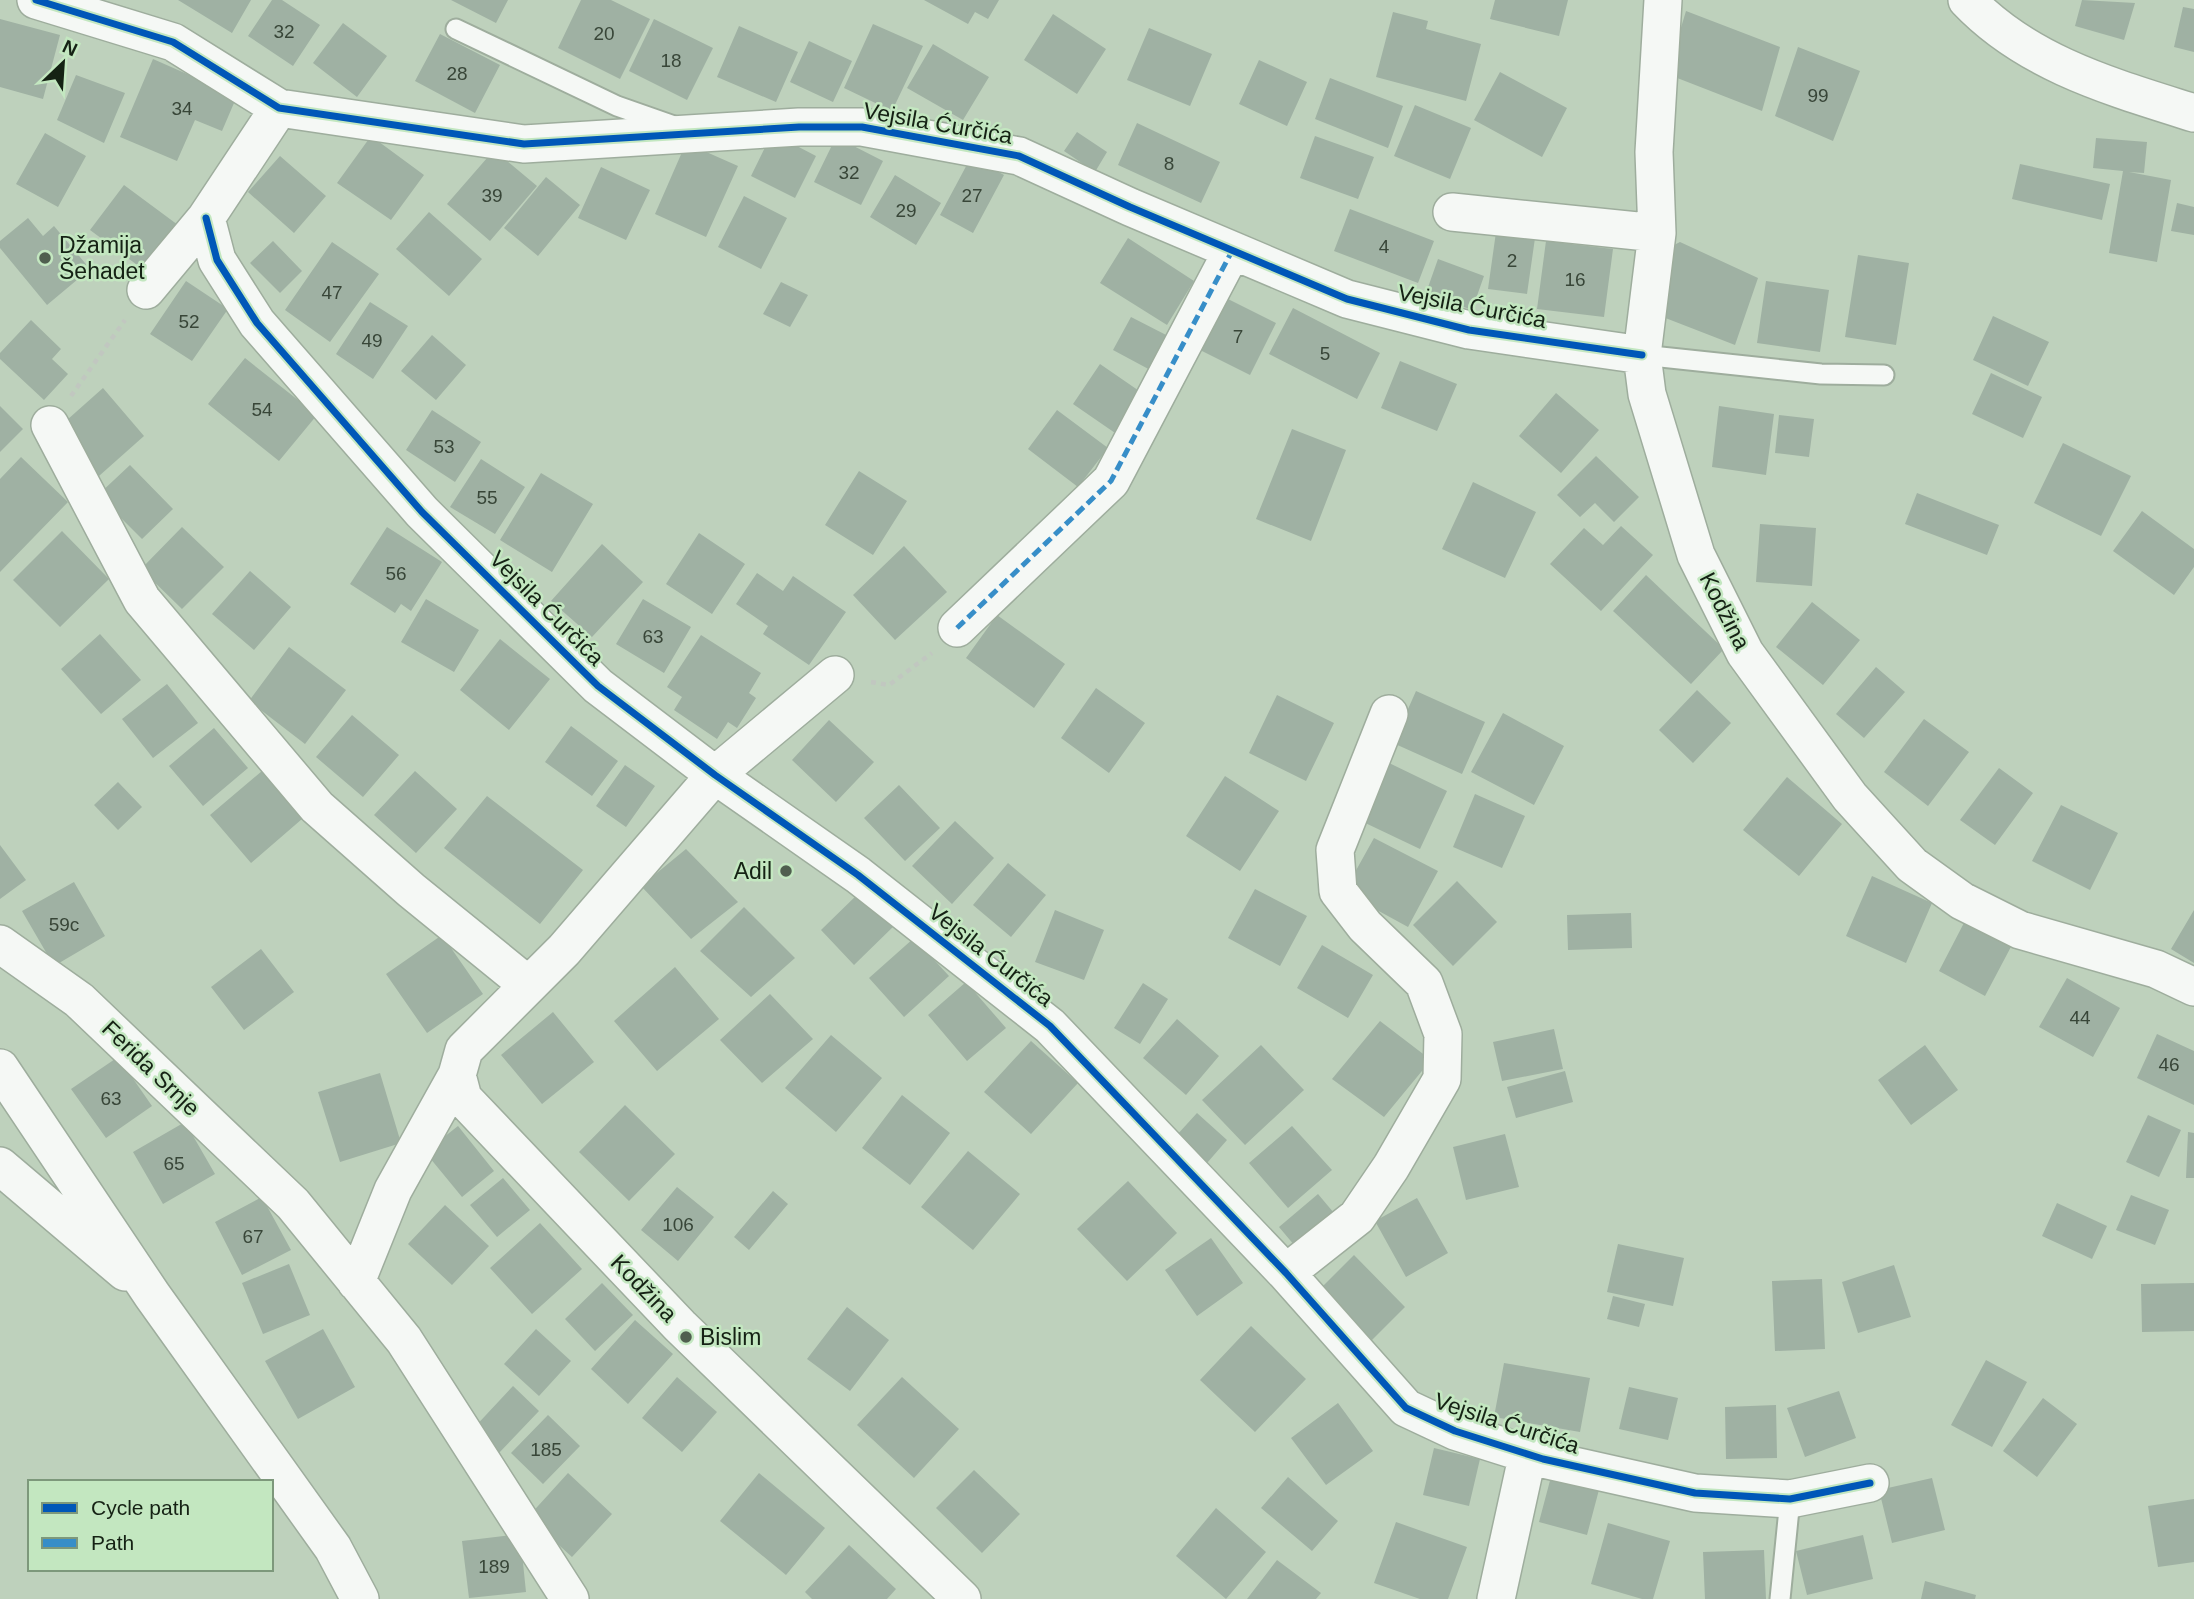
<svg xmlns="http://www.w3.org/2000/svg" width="2194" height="1599" font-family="Helvetica,sans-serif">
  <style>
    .building { fill: #9fb1a3 }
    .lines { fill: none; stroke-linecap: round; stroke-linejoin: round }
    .lane-casing { stroke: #9ead9d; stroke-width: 23 }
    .street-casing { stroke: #9ead9d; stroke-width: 40 }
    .path { stroke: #c1c7c0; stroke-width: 4.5; stroke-dasharray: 5 5; stroke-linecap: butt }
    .lane { stroke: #f5f8f5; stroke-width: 19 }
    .street { stroke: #f5f8f5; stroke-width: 37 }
    .quiet { stroke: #378ec8; stroke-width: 5; stroke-dasharray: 10 5; stroke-linecap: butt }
    .cycleway-casing { stroke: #c3e7c0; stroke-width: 11 }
    .cycleway { stroke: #0057b8; stroke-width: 7 }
    .poi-dot { fill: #505f4f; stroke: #c3e7c0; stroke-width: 2.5 }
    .labels { text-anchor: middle; stroke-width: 5; stroke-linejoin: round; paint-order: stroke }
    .number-label { font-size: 19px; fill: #384638 }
    .street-label { font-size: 23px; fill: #152214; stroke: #c3e7c0 }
    .poi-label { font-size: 23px; fill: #152214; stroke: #c3e7c0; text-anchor: start }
  </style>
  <rect width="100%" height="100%" fill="#bed1bc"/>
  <!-- building -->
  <path class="building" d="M178,0H251L232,33Z
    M272,0H282L320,25L293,66L248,36Z
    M451,0H508L496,23Z
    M581,0H611L650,19L620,79L558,48Z
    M924,0H999L988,19L975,12L968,24Z
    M1495,0H1568L1559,36L1490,19Z
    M2082,0L2135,3L2124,40L2075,26Z
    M2183,7L2194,9V52L2174,47Z
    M1686,11L1780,47L1762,111L1667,74Z
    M1393,12L1428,21L1426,29L1481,44L1466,101L1376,77Z
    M1053,14L1106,49L1077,94L1024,60Z
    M0,19L60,35L43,99L0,87Z
    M654,19L713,48L687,100L629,71Z
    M343,23L387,56L357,97L313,63Z
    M873,24L923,46L892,111L844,88Z
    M739,26L798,52L776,102L717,77Z
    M1149,28L1212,54L1190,106L1127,80Z
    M440,34L500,65L475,113L415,81Z
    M809,41L852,61L833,102L790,82Z
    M933,44L989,77L963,120L907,88Z
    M1798,47L1860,71L1833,141L1775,116Z
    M153,59L237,96L222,131L195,120L177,161L120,137Z
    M1259,60L1307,82L1287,126L1239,104Z
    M1500,72L1567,108L1542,157L1474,120Z
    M76,75L125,93L104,143L57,120Z
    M1330,78L1403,106L1388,148L1315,119Z
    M1415,105L1471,128L1450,179L1394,156Z
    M1137,123L1220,162L1201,203L1118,165Z
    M1077,132L1107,152L1095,172L1064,151Z
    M45,133L86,156L58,207L16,184Z
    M772,133L816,156L795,198L751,176Z
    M371,136L424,175L391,220L337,183Z
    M1315,136L1374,157L1358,199L1300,178Z
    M836,137L883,161L861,205L814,182Z
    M2096,138L2147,142L2144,173L2129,172L2171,180L2157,262L2109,253L2123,171L2093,168Z
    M686,143L738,166L706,237L655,214Z
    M494,150L537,186L490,241L447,204Z
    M280,156L326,196L294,233L248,192Z
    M971,157L1004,175L973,233L940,215Z
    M2020,164L2110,184L2102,220L2012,199Z
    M601,167L650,190L626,240L578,218Z
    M895,175L941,203L916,245L870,217Z
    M546,177L580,205L538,256L504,228Z
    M124,185L178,225L144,270L90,230Z
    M744,196L787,218L761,269L718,247Z
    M2177,203L2194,207V235L2171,231Z
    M1350,209L1434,241L1418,283L1334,251Z
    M429,212L482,259L449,296L396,249Z
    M28,218L43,236L54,226L90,269L47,305L0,248V241Z
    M1497,225L1536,231L1527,294L1488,289Z
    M1128,238L1194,281L1167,325L1100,283Z
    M273,241L302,271L280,293L250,263Z
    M1546,241L1613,249L1604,317L1537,309Z
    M332,242L379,274L330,342L285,310Z
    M1680,242L1758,278L1735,345L1650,312L1674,245Z
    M1858,255L1909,263L1896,345L1845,337Z
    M1438,259L1484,276L1472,310L1426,293Z
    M186,281L228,309L192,361L150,334Z
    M1766,281L1829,290L1820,352L1757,343Z
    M781,282L808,295L790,327L763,314Z
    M1226,298L1276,323L1250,375L1200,350Z
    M370,302L408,326L373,379L336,354Z
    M1293,308L1380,353L1357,399L1269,354Z
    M1993,316L2049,342L2028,386L1973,360Z
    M1131,317L1172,338L1154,372L1113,350Z
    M31,320L61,349L52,359L68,374L44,400L0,359V353Z
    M432,335L466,365L436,400L401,371Z
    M245,358L317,415L279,461L208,404Z
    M1400,361L1457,384L1437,431L1381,408Z
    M1100,364L1145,395L1118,435L1073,404Z
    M1991,373L2042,397L2023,438L1972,414Z
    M103,388L144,436L99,476L58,428Z
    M1556,393L1599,430L1561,473L1519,436Z
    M0,406L23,429L0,452Z
    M1719,406L1774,414L1766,475L1712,467Z
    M432,410L481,442L455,482L406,450Z
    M1057,410L1108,448L1078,487L1028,449Z
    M1779,415L1814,419L1809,457L1775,453Z
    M1292,429L1346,450L1311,541L1256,519Z
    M2063,443L2131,476L2101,536L2034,503Z
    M1596,456L1639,497L1614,522L1595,503L1580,517L1557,495Z
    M21,457L68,502L0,572V479Z
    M481,459L525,487L495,534L450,507Z
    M130,465L173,509L142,539L98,495Z
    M859,471L907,501L873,555L825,525Z
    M541,473L593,504L552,572L500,540Z
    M1473,482L1536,512L1505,578L1442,549Z
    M1917,493L1999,525L1987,555L1905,524Z
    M2142,511L2194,549V567L2174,595L2113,551Z
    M1760,524L1816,528L1812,586L1756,582Z
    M1621,526L1653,555L1601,611L1550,564L1584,528L1603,545Z
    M182,527L224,567L182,609L141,569Z
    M387,527L442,562L411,611L401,604L395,613L350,584Z
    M62,531L109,579L60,627L13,580Z
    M699,533L745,564L712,614L666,584Z
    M602,544L643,582L592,637L551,601Z
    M904,546L947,592L895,640L853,595Z
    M250,571L291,607L254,650L212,614Z
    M757,573L783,591L793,576L846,612L809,665L763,634L768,626L736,604Z
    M1646,575L1724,649L1691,684L1613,611Z
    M426,599L479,630L454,672L401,642Z
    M643,599L691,627L664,673L616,644Z
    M1812,602L1860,640L1823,685L1776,647Z
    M997,615L1065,664L1034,708L966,658Z
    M100,634L141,680L101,714L61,669Z
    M701,635L761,673L749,693L756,698L737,728L728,722L717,739L674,710L682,697L667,687Z
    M500,639L550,679L509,730L460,690Z
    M289,647L346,690L305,744L249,701Z
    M1876,667L1905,692L1864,738L1836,714Z
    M167,684L198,723L153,758L122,719Z
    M1096,688L1145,723L1109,773L1061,738Z
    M1697,690L1731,723L1693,763L1659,730Z
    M1416,691L1485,722L1462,774L1393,743Z
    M1277,695L1334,723L1306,781L1249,753Z
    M1503,713L1564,746L1534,805L1471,772Z
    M352,715L399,755L363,797L316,757Z
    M1924,719L1969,752L1928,806L1884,772Z
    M829,720L874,762L836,802L792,760Z
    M571,726L618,761L592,796L545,762Z
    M214,728L248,768L203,806L169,766Z
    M1387,762L1447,791L1420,849L1359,820Z
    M625,765L655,786L626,827L596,806Z
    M1999,768L2033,793L1995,845L1960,820Z
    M262,771L302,819L251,863L210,815Z
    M415,771L457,809L416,853L374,815Z
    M1225,776L1279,811L1240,871L1186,836Z
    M1787,777L1842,824L1799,876L1743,830Z
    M118,782L142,807L118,830L94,805Z
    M899,785L940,828L905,861L864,818Z
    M1475,794L1525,816L1502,868L1453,847Z
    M487,796L583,870L540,924L444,848Z
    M2061,805L2118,833L2090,890L2032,861Z
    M955,821L994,858L952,904L912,866Z
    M1374,838L1438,871L1408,927L1344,892Z
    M0,845L26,880L0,899Z
    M686,849L738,902L691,939L641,886Z
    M1008,863L1046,895L1011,937L973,905Z
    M1872,876L1932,903L1906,963L1846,936Z
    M1457,881L1497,922L1453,966L1413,925Z
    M74,882L105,936L54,966L22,911Z
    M863,889L897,923L854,965L821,930Z
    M1255,889L1307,916L1280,966L1228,938Z
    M744,907L795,958L751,997L700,951Z
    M1055,910L1104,930L1084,980L1035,962Z
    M2194,910V963L2171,949Z
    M1631,913L1632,948L1568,950L1567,915Z
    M1966,919L2013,943L1985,996L1939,971Z
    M442,935L483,994L427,1033L386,974Z
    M914,938L949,976L904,1017L869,978Z
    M1322,945L1373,975L1348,1018L1297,988Z
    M261,949L294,992L244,1030L211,987Z
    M675,967L719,1019L657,1071L614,1021Z
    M2067,978L2120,1008L2093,1057L2039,1027Z
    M966,982L1006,1028L967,1061L928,1015Z
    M1143,983L1168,999L1140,1044L1114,1028Z
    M770,994L813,1039L762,1083L720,1040Z
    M553,1012L594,1062L542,1104L501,1055Z
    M1177,1019L1219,1056L1186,1095L1143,1058Z
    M1380,1021L1431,1060L1384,1117L1332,1079Z
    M1554,1029L1563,1069L1502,1081L1493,1042Z
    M2157,1034L2194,1051V1105L2137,1078Z
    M831,1035L882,1078L836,1132L785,1088Z
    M1031,1041L1078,1083L1031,1134L984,1092Z
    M1261,1045L1304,1090L1245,1145L1202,1100Z
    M1925,1045L1958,1090L1911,1125L1878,1080Z
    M118,1057L152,1106L106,1138L71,1089Z
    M1565,1071L1573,1102L1516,1118L1507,1087Z
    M380,1073L401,1143L340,1162L318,1092Z
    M902,1095L950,1133L910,1185L862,1148Z
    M625,1105L675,1154L629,1201L579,1152Z
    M1197,1113L1227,1140L1207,1163L1176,1136Z
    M2148,1115L2181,1130L2159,1177L2126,1162Z
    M185,1122L215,1174L163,1204L133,1152Z
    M458,1126L494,1171L462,1197L425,1152Z
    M1292,1126L1332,1170L1288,1208L1249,1163Z
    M2188,1132L2194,1133V1178H2186Z
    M1505,1134L1519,1187L1466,1200L1453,1147Z
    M968,1151L1020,1194L973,1250L921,1207Z
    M503,1178L530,1210L497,1237L470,1205Z
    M1128,1181L1177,1233L1127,1281L1077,1229Z
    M677,1187L714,1217L678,1261L641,1230Z
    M773,1191L788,1204L749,1250L734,1237Z
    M1318,1194L1339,1219L1300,1252L1279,1227Z
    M2131,1195L2169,1210L2155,1245L2116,1230Z
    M262,1197L291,1250L242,1275L215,1222Z
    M1417,1198L1448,1253L1406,1277L1375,1221Z
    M2057,1203L2107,1226L2092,1259L2042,1236Z
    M445,1205L489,1246L452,1285L408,1244Z
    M540,1223L582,1269L532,1314L490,1268Z
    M1211,1238L1243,1283L1197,1316L1165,1270Z
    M1618,1244L1684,1258L1673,1306L1607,1292Z
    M1354,1255L1405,1307L1370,1342L1319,1290Z
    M289,1264L310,1315L263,1334L242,1283Z
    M1894,1265L1911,1317L1858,1333L1842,1282Z
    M1822,1279L1825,1349L1775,1351L1772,1281Z
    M602,1283L633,1315L595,1351L565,1319Z
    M2194,1283V1331L2142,1332L2141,1284Z
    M1613,1296L1645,1304L1639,1327L1607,1319Z
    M847,1307L889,1340L850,1391L807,1359Z
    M635,1320L673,1354L628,1404L591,1369Z
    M1251,1326L1306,1379L1255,1432L1200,1380Z
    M323,1329L355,1387L298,1419L265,1361Z
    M536,1329L571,1361L539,1396L504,1364Z
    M1986,1360L2027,1382L1992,1447L1951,1425Z
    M1504,1363L1590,1378L1580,1432L1494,1417Z
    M677,1377L717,1412L682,1452L642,1418Z
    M902,1377L959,1429L914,1478L857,1425Z
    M513,1386L539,1411L497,1455L471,1431Z
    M1629,1387L1678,1398L1668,1440L1619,1429Z
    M1839,1391L1856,1438L1805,1457L1787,1408Z
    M2043,1398L2077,1424L2037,1477L2003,1451Z
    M1338,1403L1373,1451L1326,1485L1291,1438Z
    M1776,1405L1777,1458L1726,1459L1725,1407Z
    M548,1415L580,1446L543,1484L511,1453Z
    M1434,1448L1480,1459L1469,1506L1423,1495Z
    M974,1470L1020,1514L982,1553L936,1508Z
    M568,1473L612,1514L572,1557L528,1517Z
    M759,1473L825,1528L786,1575L720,1521Z
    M1552,1473L1600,1486L1587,1535L1539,1522Z
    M1288,1477L1338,1521L1312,1551L1261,1508Z
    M1932,1478L1945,1530L1892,1543L1879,1490Z
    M2194,1499V1562L2158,1567L2148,1506Z
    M1216,1508L1266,1552L1226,1599L1176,1556Z
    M1396,1522L1467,1547L1448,1599H1420L1374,1583Z
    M1608,1523L1670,1541L1653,1599H1642L1591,1584Z
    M520,1534L526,1592L469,1598L462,1541Z
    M1863,1535L1873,1579L1807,1595L1796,1551Z
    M849,1545L896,1589L887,1599H812L805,1592Z
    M1764,1550L1766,1599H1705L1703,1552Z
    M1277,1560L1321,1593L1316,1599H1247Z
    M1925,1581L1976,1595L1975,1599H1921Z"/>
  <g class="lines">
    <defs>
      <path id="lane" d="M456,29L617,106L674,126
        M1642,355L1821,374L1884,375
        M1780,1599L1790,1499"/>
      <path id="street" d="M36,0L173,42L279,108L524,144L799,127H862L1019,156L1130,207L1347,299L1469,330L1642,355
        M1663,0L1654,152L1657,233L1642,355L1647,394L1696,555L1745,653L1850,797L1912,865L1962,901L2020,930L2156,969L2194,987
        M1967,0C2028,64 2112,87 2194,113
        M1452,212L1657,233
        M206,218L217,260L257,323L422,512L598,686L715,775L858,875L1050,1026L1286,1273L1406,1408L1455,1431L1543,1459L1695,1493L1790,1499L1870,1483
        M146,290L206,218L279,108
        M50,425L142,600L317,807L411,890L528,985
        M957,628L1111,481L1232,251
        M835,675L715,775L564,950L464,1050L457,1075L463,1098L680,1326L962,1599
        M0,944L79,1000L293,1204L404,1340L570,1599
        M0,1068L152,1295L333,1548L360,1599
        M0,1166L125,1272
        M1286,1273L1357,1217L1391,1167L1442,1079L1443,1034L1424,983L1365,926L1338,891L1335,850L1389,714
        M356,1282L393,1190L457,1075
        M1496,1599L1528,1453"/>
    </defs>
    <!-- lane casing -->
    <use href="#lane" class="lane-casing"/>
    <!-- street casing -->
    <use href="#street" class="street-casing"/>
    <!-- path -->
    <path class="path" d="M71,396L125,320
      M871,682L889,685L932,653"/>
    <!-- lane -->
    <use href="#lane" class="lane"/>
    <!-- street -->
    <use href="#street" class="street"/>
    <!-- quiet -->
    <path class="quiet" d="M957,628L1111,481L1232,251"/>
    <defs>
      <path id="cycleway" d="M36,0L173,42L279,108L524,144L799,127H862L1019,156L1130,207L1347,299L1469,330L1642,355
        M206,218L217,260L257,323L422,512L598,686L715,775L858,875L1050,1026L1286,1273L1406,1408L1455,1431L1543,1459L1695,1493L1790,1499L1870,1483"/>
    </defs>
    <!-- cycleway casing -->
    <use href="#cycleway" class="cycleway-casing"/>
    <!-- cycleway -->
    <use href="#cycleway" class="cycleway"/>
  </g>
  <!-- markers -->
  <g class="poi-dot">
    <circle cx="45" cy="258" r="7"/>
    <circle cx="786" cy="871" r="7"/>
    <circle cx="686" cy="1337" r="7"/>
  </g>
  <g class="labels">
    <!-- number labels -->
    <g class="number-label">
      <text x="284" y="38">32</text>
      <text x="604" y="40">20</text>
      <text x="671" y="67">18</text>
      <text x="457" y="80">28</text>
      <text x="1818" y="102">99</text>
      <text x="182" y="115">34</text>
      <text x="1169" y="170">8</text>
      <text x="849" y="179">32</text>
      <text x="492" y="202">39</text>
      <text x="972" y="202">27</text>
      <text x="906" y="217">29</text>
      <text x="1384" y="253">4</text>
      <text x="1512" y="267">2</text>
      <text x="1575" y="286">16</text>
      <text x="332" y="299">47</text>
      <text x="189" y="328">52</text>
      <text x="1238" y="343">7</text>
      <text x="372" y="347">49</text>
      <text x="1325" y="360">5</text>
      <text x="262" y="416">54</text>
      <text x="444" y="453">53</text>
      <text x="487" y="504">55</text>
      <text x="396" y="580">56</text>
      <text x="653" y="643">63</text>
      <text x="64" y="931">59c</text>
      <text x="2080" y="1024">44</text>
      <text x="2169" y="1071">46</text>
      <text x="111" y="1105">63</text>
      <text x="174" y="1170">65</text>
      <text x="678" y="1231">106</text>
      <text x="253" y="1243">67</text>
      <text x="546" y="1456">185</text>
      <text x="494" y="1573">189</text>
    </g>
    <!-- street labels -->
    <g class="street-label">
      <text transform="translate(938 123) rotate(10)" y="8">Vejsila Ćurčića</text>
      <text transform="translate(1472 306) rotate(11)" y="8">Vejsila Ćurčića</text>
      <text transform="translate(547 608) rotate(45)" y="8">Vejsila Ćurčića</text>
      <text transform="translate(1725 611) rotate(63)" y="8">Kodžina</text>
      <text transform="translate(991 955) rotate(38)" y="8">Vejsila Ćurčića</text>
      <text transform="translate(151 1068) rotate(44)" y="8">Ferida Srnje</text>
      <text transform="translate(644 1288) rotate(46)" y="8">Kodžina</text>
      <text transform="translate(1507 1423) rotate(18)" y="8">Vejsila Ćurčića</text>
    </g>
    <!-- poi labels -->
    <g class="poi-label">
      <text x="59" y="253">Džamija<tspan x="59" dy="26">Šehadet</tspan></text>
      <text x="772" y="879" text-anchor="end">Adil</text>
      <text x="700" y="1345">Bislim</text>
    </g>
  </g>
  <!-- legend -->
  <rect x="28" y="1480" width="245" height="91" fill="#c3e7c0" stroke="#7d987b" stroke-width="2"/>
  <rect x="42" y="1503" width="35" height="10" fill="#0057b8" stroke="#7d987b" stroke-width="2"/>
  <text x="91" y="1515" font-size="21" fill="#152214">Cycle path</text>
  <rect x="42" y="1538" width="35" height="10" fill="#378ec8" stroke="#7d987b" stroke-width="2"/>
  <text x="91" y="1550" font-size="21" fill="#152214">Path</text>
  <!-- north arrow -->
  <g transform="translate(63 63) rotate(25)" stroke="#c3e7c0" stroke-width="5" paint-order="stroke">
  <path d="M0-5L12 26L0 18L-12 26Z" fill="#152214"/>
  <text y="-10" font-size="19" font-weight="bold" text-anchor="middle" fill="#152214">N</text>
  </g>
</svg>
